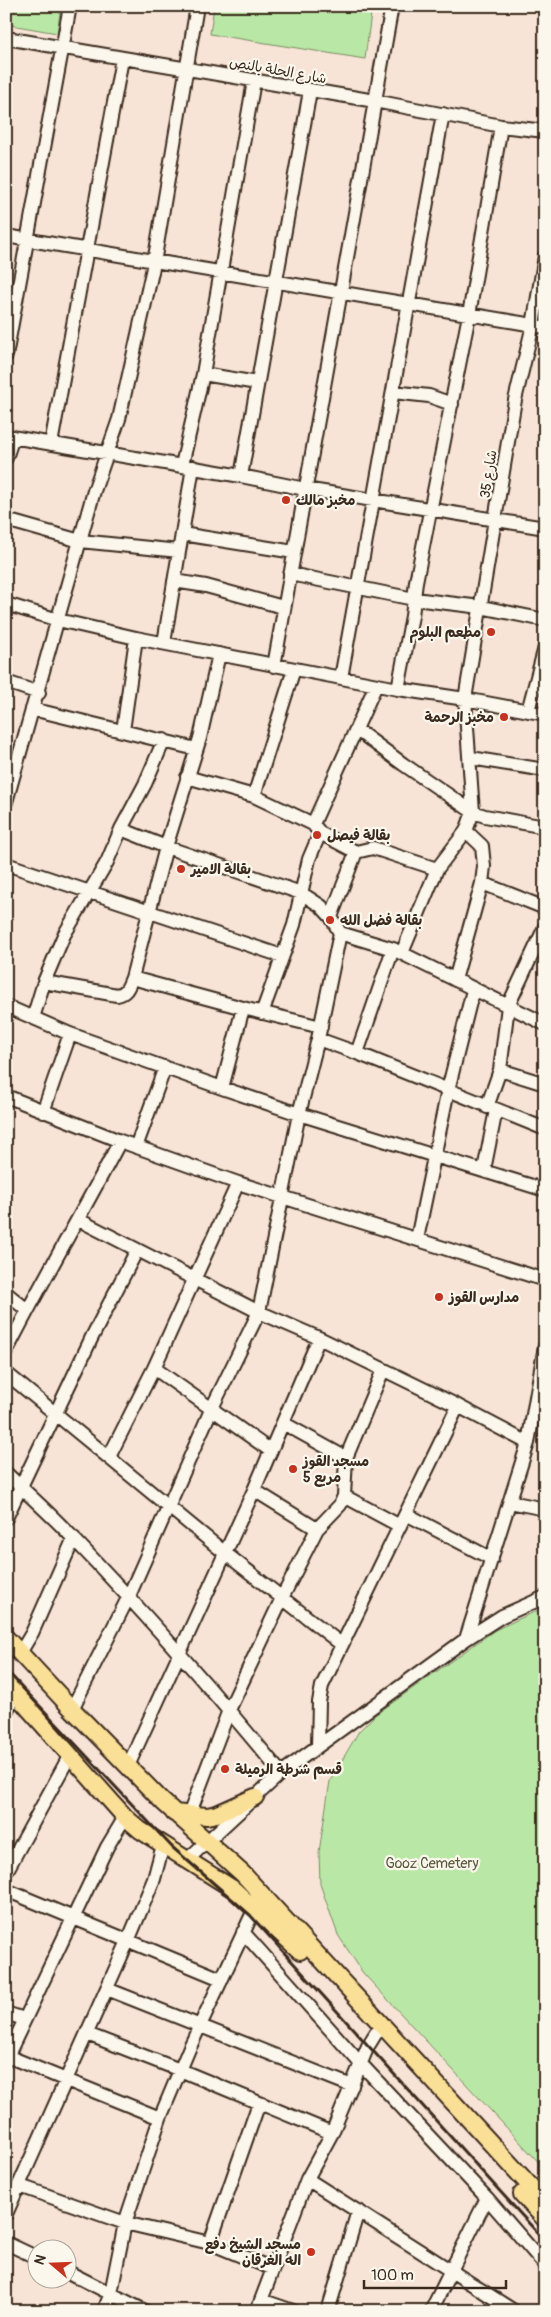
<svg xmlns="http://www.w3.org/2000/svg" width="551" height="2317" font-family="Pangolin,'Playpen Sans Arabic',sans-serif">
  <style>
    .green { fill: #b9e8a6; stroke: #7a8962 }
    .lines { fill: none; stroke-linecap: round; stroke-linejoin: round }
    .minor-casing { stroke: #3b2a1e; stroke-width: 16 }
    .major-casing { stroke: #3b2a1e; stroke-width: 20 }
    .minor { stroke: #fbf7ec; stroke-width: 12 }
    .major { stroke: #fadf96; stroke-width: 16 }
    .rail { stroke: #3b2a1e; stroke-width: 3 }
    .poi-dot { fill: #c8321e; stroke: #fbf7ec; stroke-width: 2 }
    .labels { text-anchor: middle; stroke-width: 4.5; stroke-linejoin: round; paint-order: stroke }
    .street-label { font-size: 14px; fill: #3b2a1e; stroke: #fbf7ec }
    .poi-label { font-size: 14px; font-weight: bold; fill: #3b2a1e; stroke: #fbf7ec; text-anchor: start }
    .park-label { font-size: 14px; fill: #5a5a40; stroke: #fbf7ec }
  </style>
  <rect width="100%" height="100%" fill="#f7e4d7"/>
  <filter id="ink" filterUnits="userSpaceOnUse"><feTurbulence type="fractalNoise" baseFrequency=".02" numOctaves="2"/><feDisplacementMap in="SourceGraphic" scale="10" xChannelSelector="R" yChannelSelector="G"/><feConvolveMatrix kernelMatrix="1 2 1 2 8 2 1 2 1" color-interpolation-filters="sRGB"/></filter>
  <g filter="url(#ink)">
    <!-- green -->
    <path class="green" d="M14,6H61L57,33L11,25Z
      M214,6H372L365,59L210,34Z
      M545,1607V2169L363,1973L338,1935L320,1884L319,1852L330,1781L359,1731L375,1715L495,1630Z"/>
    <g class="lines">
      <defs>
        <path id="minor" d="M6,38L375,101L501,126L545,131
          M6,236L545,327
          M6,356L70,6
          M203,374L257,383
          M393,392L429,396L452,404
          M6,436L241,476L305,489L545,528
          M51,444L122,59
          M6,458L13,437
          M182,465L203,374L254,81
          M241,476L310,91
          M6,520L80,541L179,551
          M182,534L294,552
          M290,574L414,599L481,607L545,620
          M174,581L206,586L283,607
          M6,604L58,620L136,638L398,689L465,699L545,714
          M164,643L193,467
          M274,666L392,6
          M341,678L443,114
          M6,682L39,693
          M398,689L412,616L416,582L469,315L501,126
          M32,709L196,749
          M528,711L545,647
          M357,730L403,764L473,812L485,816L545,827
          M123,731L136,638
          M471,758L545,770
          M187,777L254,796L313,824L320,833L356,852L373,848L437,869
          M254,796L294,669
          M6,802L94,491L119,419L154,263L197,6
          M313,824L376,685
          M6,864L282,956
          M482,883L545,908
          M331,917L356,852
          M340,933L393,949L545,1024
          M402,953L437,869L466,831L473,812L465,699L515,400L533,325L545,256
          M132,978L243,1008L321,1027
          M455,980L482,883L484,866L482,846L466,831
          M44,982L117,995C127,993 128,987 132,978L166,847L200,738L219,654
          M6,1006L70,1034L222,1088L299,1114L545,1190
          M262,1013L294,925L309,859L320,833
          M33,1018L44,982L64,935L107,862L121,829L145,784L164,740
          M318,1039L357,1053L545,1129
          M357,1053L393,949
          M500,1070L545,1084
          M222,1088L243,1008
          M6,1096L120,1141L238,1183L545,1280
          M487,1107L500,1070L508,1006L545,927
          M43,1112L70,1034
          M136,1147L165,1067
          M484,1170L496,1110
          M79,1220L259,1312L319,1338L458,1406L528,1443
          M417,1239L448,1090L473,990
          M6,1293L27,1310
          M6,1352C42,1281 83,1212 120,1141
          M154,1368L271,1451
          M6,1373L225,1553L341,1644
          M283,1423L346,1458
          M109,1457L154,1368L238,1183
          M6,1473C29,1495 53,1516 74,1539C146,1614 215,1693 281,1773
          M254,1490L317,1529
          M344,1496L400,1526
          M510,1502L545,1509
          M406,1514L492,1559
          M6,1518L92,1337L137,1250
          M466,1639L528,1443L545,1346
          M20,1653L32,1633L74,1538
          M72,1709L128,1598L211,1410L259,1312L299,1114L318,1039L340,933L331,917L321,906L301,893L166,847L121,829
          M6,1712L15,1693
          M318,1746L319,1702L322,1686L458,1406
          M128,1766L254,1490L319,1338
          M189,1815L229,1710L282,1598L317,1529L340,1505L344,1496L346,1458L383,1370
          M188,1859L281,1773L466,1639L502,1616L545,1597
          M6,1872L70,1755
          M6,1890L221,1979
          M243,1932L361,2064L487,2198L545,2265
          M107,1989L352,2086
          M6,2013L24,2019
          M87,2034L180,2070L332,2133
          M7,2056L160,2118
          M6,2059L107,1847L125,1817
          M307,2179L514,2311
          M20,2186L125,2223L210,2243L273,2269
          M6,2214L128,1941L154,1879L163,1845
          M6,2243L38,2258
          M210,2243L259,2103
          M68,2272L145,2311
          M261,2300L293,2311
          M104,2311L111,2293L125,2223L160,2118L189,2049L255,1908
          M257,2311L307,2179L332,2133L368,2046L376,2033
          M328,2311L358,2211
          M431,2311L487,2198"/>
        <path id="major" d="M6,1638L72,1709L163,1802L243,1874L545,2202
          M6,1683L125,1817L140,1830L233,1889L300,1951
          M174,1813L207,1816L217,1814L255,1797
          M522,2194L545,2219"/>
      </defs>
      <!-- minor casing -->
      <use href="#minor" class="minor-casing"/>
      <!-- major casing -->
      <use href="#major" class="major-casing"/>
      <!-- minor -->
      <use href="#minor" class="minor"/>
      <!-- major -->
      <use href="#major" class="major"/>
      <!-- rail -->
      <path class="rail" d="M6,1670L172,1847L250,1915L545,2241"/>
    </g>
  </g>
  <!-- markers -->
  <g class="poi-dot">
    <circle cx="286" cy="500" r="5"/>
    <circle cx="491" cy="632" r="5"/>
    <circle cx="504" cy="717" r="5"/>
    <circle cx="317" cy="835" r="5"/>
    <circle cx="181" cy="869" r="5"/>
    <circle cx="330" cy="920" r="5"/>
    <circle cx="439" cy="1297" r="5"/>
    <circle cx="293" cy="1469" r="5"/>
    <circle cx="225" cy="1769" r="5"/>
    <circle cx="311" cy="2252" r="5"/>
  </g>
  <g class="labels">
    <!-- street labels -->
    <g class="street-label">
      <text transform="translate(278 70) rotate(10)" y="5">شارع الحلة بالنص</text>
      <text transform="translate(488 474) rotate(-81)" y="5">شارع 35</text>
    </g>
    <!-- poi labels -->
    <g class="poi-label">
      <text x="296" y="505">مخبز مالك</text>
      <text x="481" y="637" text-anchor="end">مطعم البلوم</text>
      <text x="494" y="722" text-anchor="end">مخبز الرحمة</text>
      <text x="327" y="840">بقالة فيصل</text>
      <text x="191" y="874">بقالة الامير</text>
      <text x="340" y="925">بقالة فضل الله</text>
      <text x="449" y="1302">مدارس القوز</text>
      <text x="303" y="1466">مسجد القوز<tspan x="303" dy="16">مربع 5</tspan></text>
      <text x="235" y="1774">قسم شرطة الرميلة</text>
      <text x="301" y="2249" text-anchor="end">مسجد الشيخ دفع<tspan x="301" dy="16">اله الغرقان</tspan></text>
    </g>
    <!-- park labels -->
    <g class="park-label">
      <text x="432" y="1868">Gooz Cemetery</text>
    </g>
  </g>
  <!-- margin -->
  <rect width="551" height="2317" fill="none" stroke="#fbf7ec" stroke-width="25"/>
  <rect x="12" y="12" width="526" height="2292" fill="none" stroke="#3b2a1e" stroke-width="2" filter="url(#ink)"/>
  <!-- north arrow -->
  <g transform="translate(52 2264) rotate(289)"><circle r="24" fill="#fbf7ec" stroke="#aea59a"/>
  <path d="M0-4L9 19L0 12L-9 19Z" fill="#c8321e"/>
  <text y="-8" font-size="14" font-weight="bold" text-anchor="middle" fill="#3b2a1e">N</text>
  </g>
  <!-- scale -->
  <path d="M364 2280v8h142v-8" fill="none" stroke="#3b2a1e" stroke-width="2.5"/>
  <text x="371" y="2280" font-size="15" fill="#3b2a1e" stroke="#fbf7ec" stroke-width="4" paint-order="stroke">100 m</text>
</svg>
